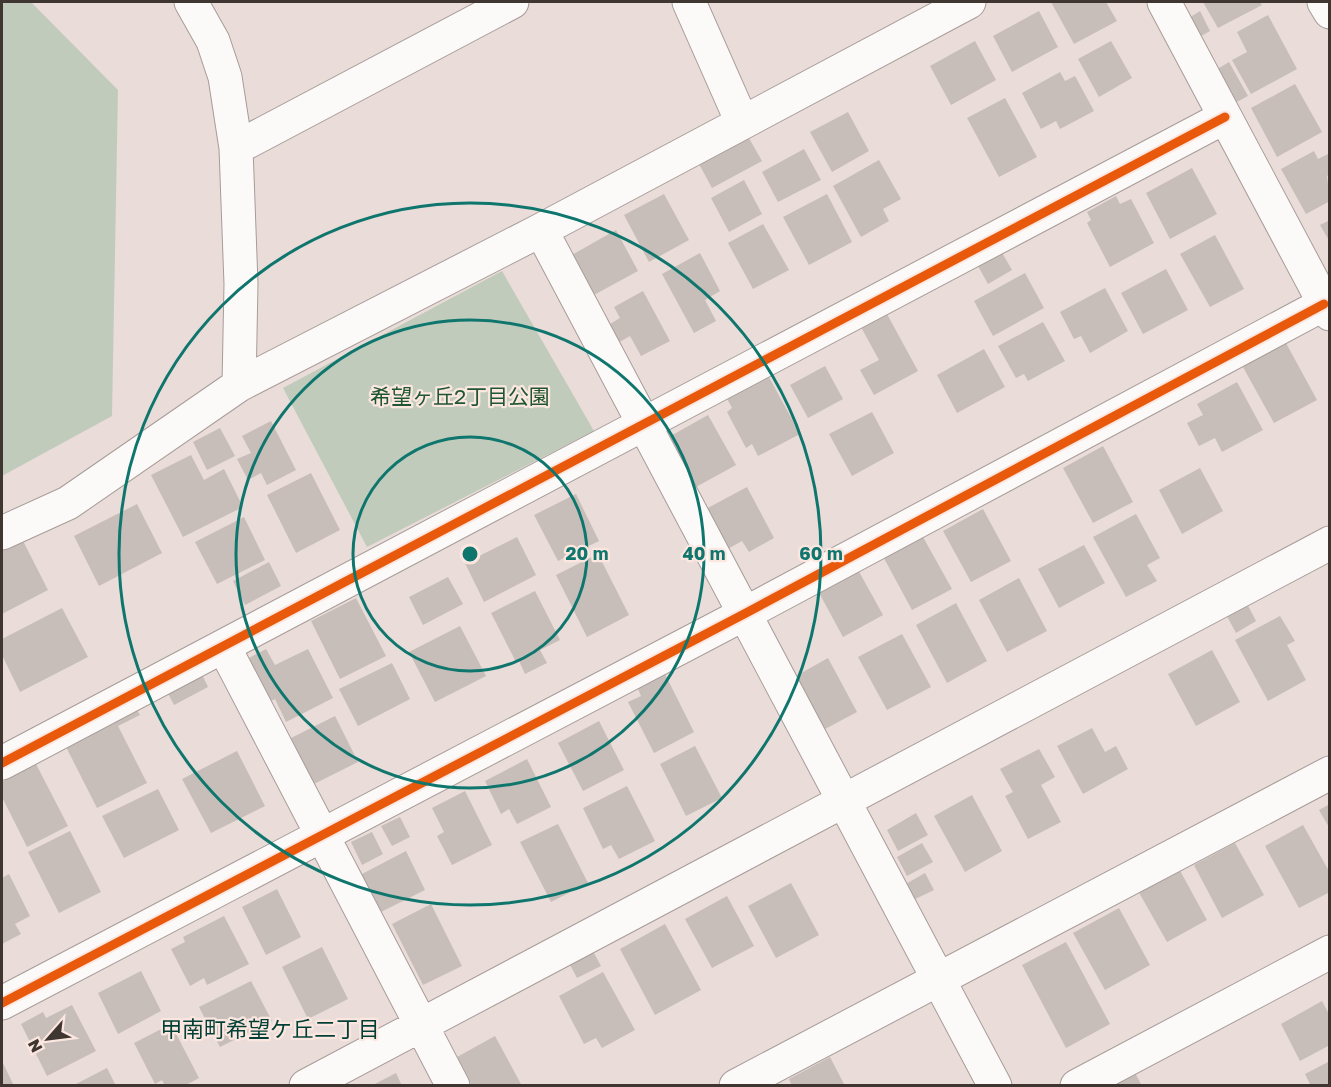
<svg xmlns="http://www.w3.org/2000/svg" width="1331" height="1087" font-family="'Golos Text','Noto Sans JP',sans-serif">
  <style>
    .green { fill: #c1cbbc }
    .building { fill: #c7beb9 }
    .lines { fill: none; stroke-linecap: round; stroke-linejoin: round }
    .minor-casing { stroke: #a79c99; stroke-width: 35 }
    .minor { stroke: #fcfaf9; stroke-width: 33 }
    .cycleway-casing { stroke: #fce7e0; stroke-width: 13 }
    .cycleway { stroke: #e8590c; stroke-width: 9 }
    .ring { fill: none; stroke: #0f766e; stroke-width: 3 }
    .labels { text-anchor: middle; stroke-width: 4.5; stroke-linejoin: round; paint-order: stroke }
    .park-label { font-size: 21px; fill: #1d5630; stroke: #fce7e0 }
    .neighbourhood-label { font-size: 22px; fill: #003f36; stroke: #fce7e0 }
    .centre { fill: #0f766e; stroke: #fce7e0; stroke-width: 3 }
    .ring-label { font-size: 18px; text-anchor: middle; font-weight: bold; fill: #0f766e; stroke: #fce7e0; stroke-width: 4.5; stroke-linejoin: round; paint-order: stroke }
  </style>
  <rect width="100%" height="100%" fill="#eadcd8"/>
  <!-- green -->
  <path class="green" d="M2,2H31L118,90L112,416L2,476Z
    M502,271L594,431L367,547L283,388Z"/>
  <!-- building -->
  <path class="building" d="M1051,2H1106L1117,21L1074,44Z
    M1203,2H1260L1262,5L1218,28Z
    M1039,11L1058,47L1012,72L993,36Z
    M1200,11L1210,31L1194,40L1184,21Z
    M1268,15L1297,69L1251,94L1232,60L1247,52L1237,32Z
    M975,41L996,80L951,105L930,66Z
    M1111,41L1132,78L1099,97L1078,59Z
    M1229,62L1248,96L1229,106L1211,73Z
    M1060,72L1065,81L1075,76L1094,111L1060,129L1056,121L1041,129L1022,93Z
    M1295,84L1322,132L1277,157L1251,108Z
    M1005,98L1037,157L999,177L967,118Z
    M848,112L869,151L832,172L810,132Z
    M742,126L762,161L712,188L693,153Z
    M804,149L821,180L778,202L762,172Z
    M1314,151L1318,159L1330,153V174L1327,176L1330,201L1306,214L1281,169Z
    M879,160L901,199L883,209L889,221L861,237L833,186Z
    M1192,168L1217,214L1170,239L1146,193Z
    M744,180L762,214L729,232L711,198Z
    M664,194L689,240L649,262L624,215Z
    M827,194L852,242L809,265L783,217Z
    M1116,196L1120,204L1131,199L1154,243L1110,267L1087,223L1091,220L1087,212Z
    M1330,220V242L1320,225Z
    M763,224L789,270L753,289L728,243Z
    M616,230L638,271L592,296L570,256Z
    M1215,235L1244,289L1210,307L1180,254Z
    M997,244L1012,270L988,284L973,257Z
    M700,253L720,291L705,300L716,321L694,333L662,274Z
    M1166,269L1188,310L1143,334L1121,293Z
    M1025,273L1044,308L993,336L974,301Z
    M1105,288L1128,331L1090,353L1081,336L1074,339L1060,312Z
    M643,291L670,341L641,356L630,336L616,344L607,326L620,318L614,307Z
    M887,314L918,371L874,395L860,370L879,360L861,327Z
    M1043,322L1065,361L1028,381L1024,374L1016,378L998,346Z
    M1286,343L1317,400L1274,423L1243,367Z
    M984,349L1005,387L957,413L937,375Z
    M825,366L843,399L808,418L790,385Z
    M764,368L800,434L758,456L752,444L746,448L727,412L732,408L723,391Z
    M1237,382L1263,430L1222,452L1215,438L1199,446L1187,423L1203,415L1197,404Z
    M872,412L894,453L852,476L829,434Z
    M708,415L736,465L694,488L667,438Z
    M271,421L296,470L267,485L261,473L248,480L237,459L251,453L242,436Z
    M220,428L235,456L207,470L193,442Z
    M1103,446L1133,502L1093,523L1063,468Z
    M191,455L204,480L224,469L243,507L183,537L151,475Z
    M1200,468L1223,511L1182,534L1159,490Z
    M311,473L340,530L296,553L267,495Z
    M747,487L774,538L749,552L742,541L726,550L704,510Z
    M576,494L599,541L558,561L534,515Z
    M137,504L162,553L99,586L74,536Z
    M983,509L1011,561L971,582L943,531Z
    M1136,514L1160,558L1147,565L1157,581L1126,597L1093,537Z
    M244,517L265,560L217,584L195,542Z
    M918,528L952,589L912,610L879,549Z
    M517,537L536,575L484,602L465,563Z
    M22,539L48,590L2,614V549Z
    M1084,545L1105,583L1059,608L1038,569Z
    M598,554L629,615L587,637L556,575Z
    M269,562L281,586L245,605L233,581Z
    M857,568L883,615L843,637L817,589Z
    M448,577L463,604L423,625L409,597Z
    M1019,578L1047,631L1007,652L979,600Z
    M535,591L560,640L540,650L547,663L525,674L519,661L516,662L491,613Z
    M1243,596L1256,621L1236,633L1222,607Z
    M356,598L386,656L340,679L311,621Z
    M956,603L987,661L947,683L916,625Z
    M62,608L88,657L20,692L2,655V639Z
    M1280,616L1295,641L1287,645L1306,680L1268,701L1235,640Z
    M460,626L486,676L435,702L409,652Z
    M902,634L931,687L887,710L858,657Z
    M266,649L275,665L308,649L333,698L286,722L275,699L267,703L245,660Z
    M1212,650L1240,702L1196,726L1168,674Z
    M828,658L857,712L825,729L816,713L811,716L801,699L807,695L796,676Z
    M392,663L410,699L358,726L339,689Z
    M198,666L208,687L174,705L163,684Z
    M663,670L694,732L654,753L628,702L641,696L636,684Z
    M134,705L140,715L118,726L147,783L97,808L63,741Z
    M335,716L358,762L314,784L291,738Z
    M599,721L624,770L583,791L558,743Z
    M1092,728L1105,752L1116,746L1128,769L1083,794L1057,746Z
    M695,746L722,798L686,816L660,764Z
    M1039,749L1055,777L1041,785L1061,822L1028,839L1005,796L1013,792L1000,769Z
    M237,751L265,806L211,833L182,779Z
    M527,759L551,807L517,824L509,809L501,814L485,781Z
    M36,764L68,826L27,847L2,797V782Z
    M627,786L655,841L619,859L611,845L603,849L583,808Z
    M158,789L179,830L124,858L102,816Z
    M465,791L492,845L452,865L437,836L444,832L432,808Z
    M972,795L1002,851L965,872L934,816Z
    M1330,804V829L1319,810Z
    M916,813L928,835L898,851L887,830Z
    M400,817L410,837L392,846L381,826Z
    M558,824L588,883L551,902L520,842Z
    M1303,825L1330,873V892L1299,908L1265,846Z
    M70,831L101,892L59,913L28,852Z
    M372,832L383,854L362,865L351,842Z
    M922,843L933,862L907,876L897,857Z
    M1235,843L1264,895L1222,918L1194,865Z
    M406,851L425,890L379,913L360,875Z
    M1178,867L1207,920L1167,942L1137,889Z
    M925,873L934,890L905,904L897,889Z
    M9,874L30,916L15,924L21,934L2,944V878Z
    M791,883L819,935L776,958L748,906Z
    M277,889L301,937L266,955L242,907Z
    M727,896L754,946L712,968L685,919Z
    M431,904L462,966L423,985L392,924Z
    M1119,908L1150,965L1105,990L1073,933Z
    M224,916L249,964L207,985L204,978L190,986L171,949L185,942L183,937Z
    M665,924L701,990L655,1015L620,949Z
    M1066,942L1110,1024L1066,1048L1022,965Z
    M589,944L601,966L577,978L566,957Z
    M322,947L348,999L308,1019L282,967Z
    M141,971L161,1011L118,1034L98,993Z
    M603,972L635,1030L602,1048L596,1038L584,1044L559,996Z
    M251,981L272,1021L220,1047L199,1007Z
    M1322,1001L1330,1016V1045L1300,1061L1281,1024Z
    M72,1005L96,1051L47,1076L21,1024L43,1012L46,1018Z
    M171,1024L199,1078L184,1086H165L162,1080L155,1084L134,1043Z
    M495,1036L522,1086H472L457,1057Z
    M830,1057L845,1086H792L789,1079Z
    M2,1061L14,1086H2Z
    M1330,1061V1086H1311L1305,1074Z
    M107,1068L116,1086H72Z
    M1134,1071L1142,1086H1107Z
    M396,1073L402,1086H371Z"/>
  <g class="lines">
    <defs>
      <path id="minor" d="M191,2L213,41L225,77L236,148L241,284L239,385
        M689,2L742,122
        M1164,2L1330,314
        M1324,2L1330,12
        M236,148L512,2
        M541,230L995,1086
        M2,533L68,503L239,385L541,230L969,2
        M224,647L453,1086
        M2,763L1225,117
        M2,1003L746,613L1324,304
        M306,1086L1330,543
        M736,1086L1330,773
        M1077,1086L1330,952"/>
    </defs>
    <!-- minor casing -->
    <use href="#minor" class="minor-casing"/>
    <!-- minor -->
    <use href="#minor" class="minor"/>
    <defs>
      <path id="cycleway" d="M2,763L1225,117
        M2,1003L746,613L1324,304"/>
    </defs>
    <!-- cycleway casing -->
    <use href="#cycleway" class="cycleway-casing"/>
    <!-- cycleway -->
    <use href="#cycleway" class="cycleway"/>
  </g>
  <!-- distance rings -->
  <g class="ring">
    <circle cx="470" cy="554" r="117"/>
    <circle cx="470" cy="554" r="234"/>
    <circle cx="470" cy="554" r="351"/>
  </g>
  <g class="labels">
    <!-- park labels -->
    <g class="park-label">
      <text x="460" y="404">希望ヶ丘2丁目公園</text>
    </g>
    <!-- neighbourhood labels -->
    <g class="neighbourhood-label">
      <text x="270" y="1037">甲南町希望ケ丘二丁目</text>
    </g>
  </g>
  <circle cx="470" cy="554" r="9" class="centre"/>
  <g class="ring-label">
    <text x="587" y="560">20 m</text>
    <text x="704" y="560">40 m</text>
    <text x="821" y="560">60 m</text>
  </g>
  <!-- border -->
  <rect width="1331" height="1087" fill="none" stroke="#3f3531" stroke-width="6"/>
  <!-- north arrow -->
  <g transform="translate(48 1039) rotate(242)" stroke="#fce7e0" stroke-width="4.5" paint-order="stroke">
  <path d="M0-4.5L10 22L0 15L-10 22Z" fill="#3f3531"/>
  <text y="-9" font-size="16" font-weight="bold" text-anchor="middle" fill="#3f3531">N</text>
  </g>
</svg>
